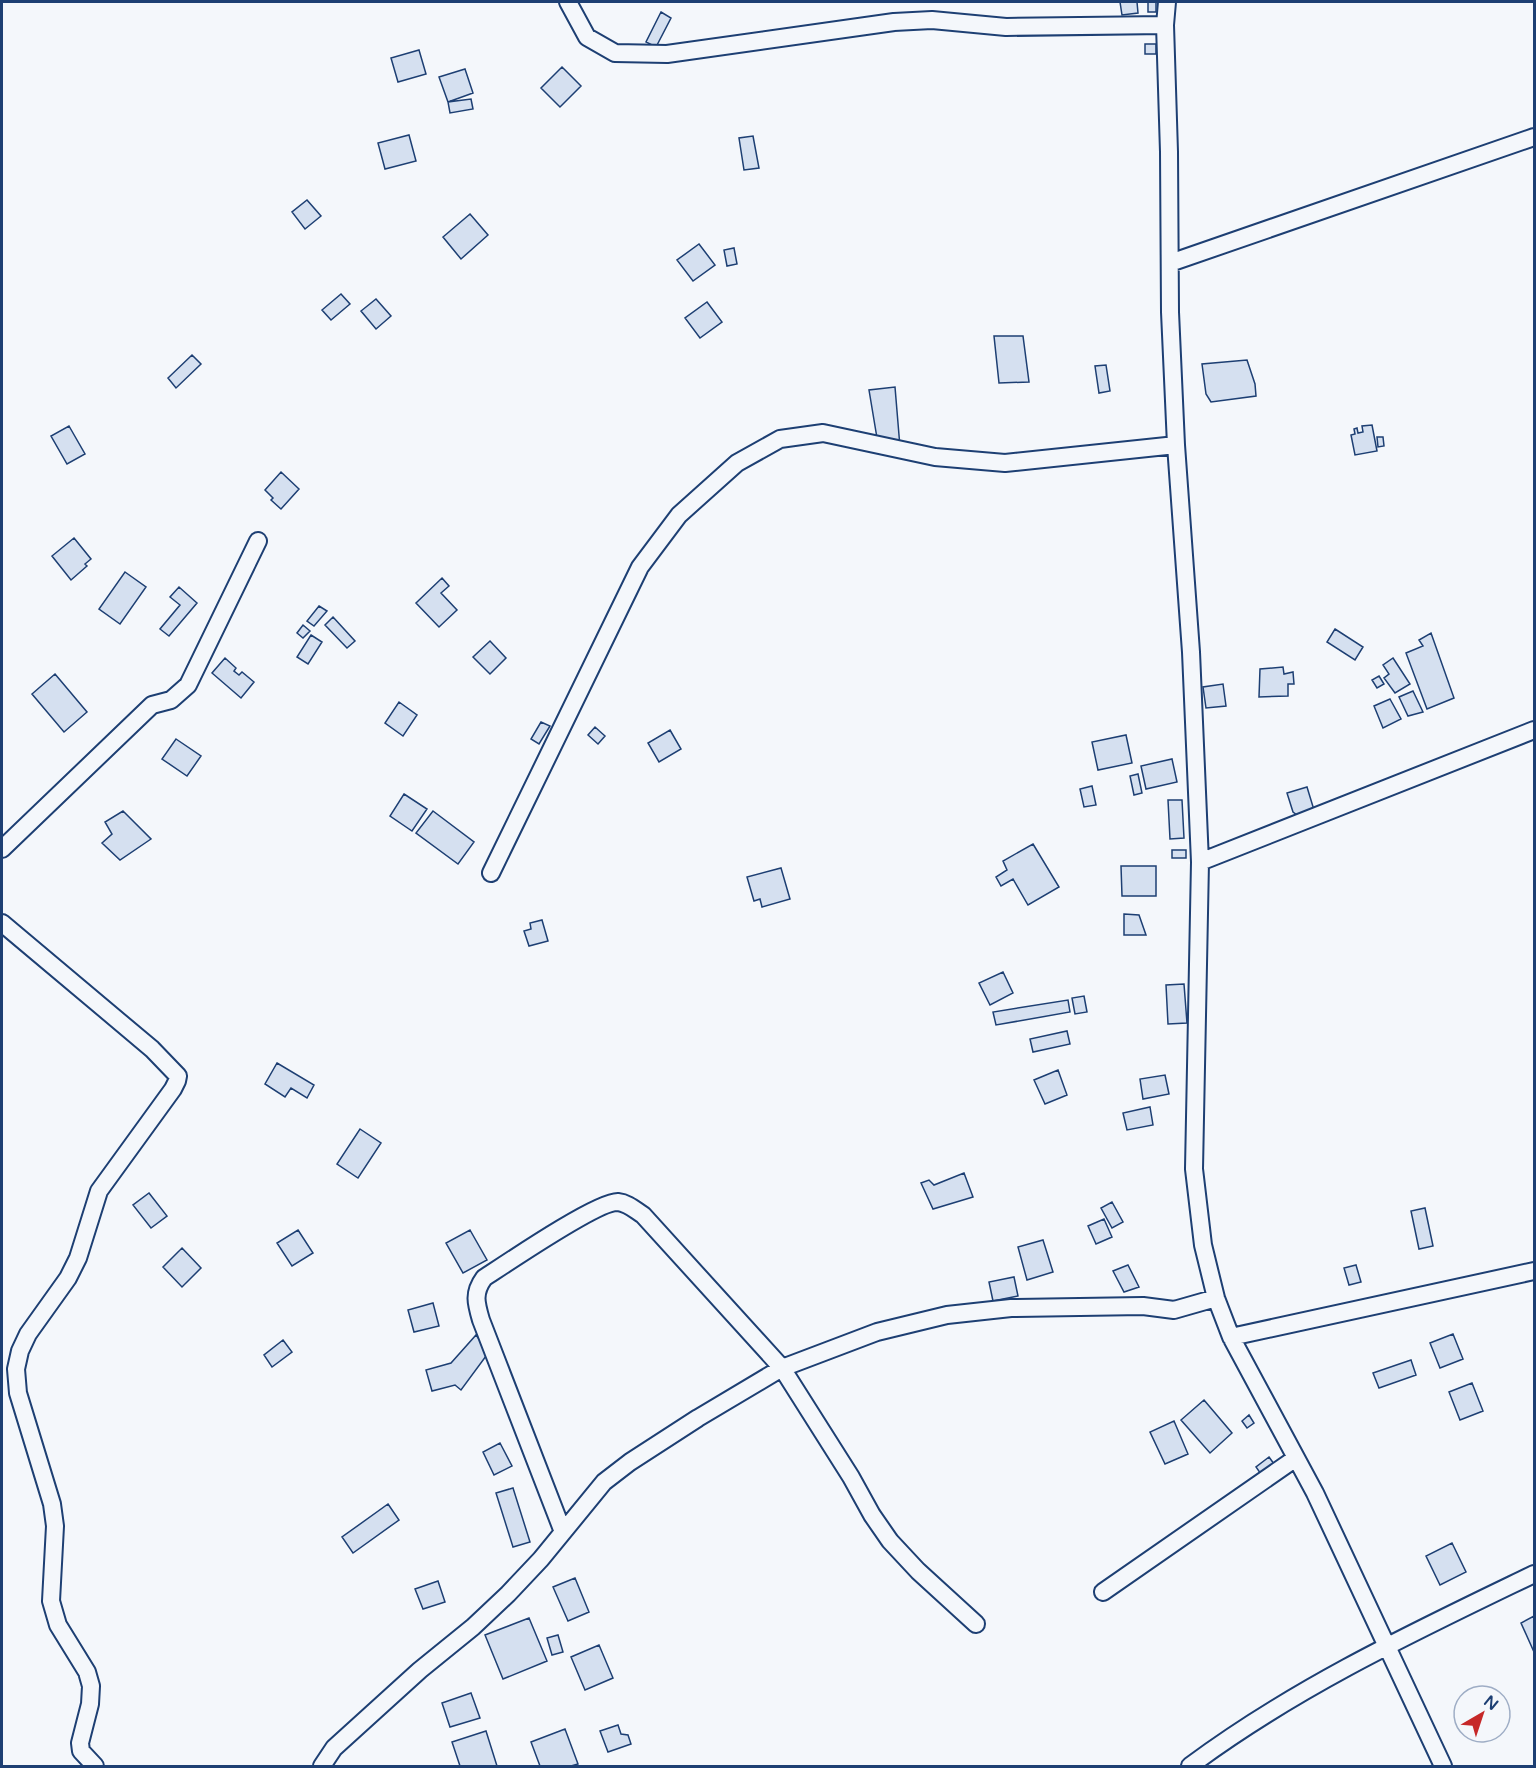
<svg xmlns="http://www.w3.org/2000/svg" width="1536" height="1768" font-family="'Varela Round',sans-serif">
  <style>
    .building { fill: #d5e0f0; stroke: #1d3f73; stroke-width: 1.5 }
    .lines { fill: none; stroke-linecap: round; stroke-linejoin: round }
    .minor-casing { stroke: #1d3f73; stroke-width: 20 }
    .minor { stroke: #f4f7fb; stroke-width: 16 }
  </style>
  <rect width="100%" height="100%" fill="#f4f7fb"/>
  <!-- building -->
  <path class="building" d="M1120,2H1137L1138,13L1122,15Z
    M1148,2H1156V12H1148Z
    M661,12L671,18L656,47L646,42Z
    M1145,44H1156V54H1145Z
    M419,50L426,74L398,82L391,58Z
    M562,67L581,86L560,107L541,88Z
    M465,69L473,93L448,102L439,77Z
    M471,99L473,109L450,113L448,102Z
    M409,135L416,161L385,169L378,143Z
    M753,136L759,168L744,170L739,138Z
    M307,200L321,216L305,229L292,212Z
    M470,214L488,235L461,259L443,237Z
    M699,244L715,265L693,281L677,260Z
    M734,248L737,264L727,266L724,250Z
    M341,294L350,304L331,320L322,310Z
    M376,299L391,316L376,329L361,311Z
    M707,302L722,322L700,338L685,318Z
    M994,336H1023L1029,382L999,383Z
    M192,355L201,364L176,388L168,378Z
    M1247,360L1255,384L1256,396L1211,402L1206,394L1202,364Z
    M1106,365L1110,391L1099,393L1095,366Z
    M895,387L900,447L879,450L869,390Z
    M1372,425L1377,451L1355,455L1351,435L1355,434L1354,429L1357,428L1358,433L1363,432L1362,426Z
    M69,426L85,454L67,464L51,436Z
    M1377,437H1383L1384,446L1378,447Z
    M281,472L299,489L281,509L271,500L273,498L265,490Z
    M74,538L91,559L85,564L87,566L71,580L52,556Z
    M125,572L146,587L120,624L99,609Z
    M442,578L449,586L441,593L457,610L439,627L416,603Z
    M179,587L197,603L169,636L160,629L180,605L170,597Z
    M319,606L327,611L314,626L307,621Z
    M333,617L355,641L347,648L325,625Z
    M303,625L310,631L303,638L297,633Z
    M1335,629L1363,647L1355,660L1327,642Z
    M1431,633L1454,698L1427,709L1406,653L1423,646L1419,640Z
    M311,635L322,642L308,664L297,657Z
    M490,641L506,658L490,674L473,657Z
    M225,658L236,668L234,671L239,675L242,672L254,682L241,698L212,673Z
    M1393,658L1410,684L1395,693L1384,678L1389,674L1383,665Z
    M1283,667L1284,674L1293,672L1294,684H1288V696L1259,697L1260,669Z
    M55,674L87,712L64,732L32,694Z
    M1379,676L1384,684L1377,688L1372,680Z
    M1223,684L1226,706L1206,708L1203,687Z
    M1413,691L1423,712L1408,716L1399,697Z
    M1390,699L1401,719L1383,728L1374,706Z
    M399,702L417,715L403,736L385,723Z
    M541,722L550,726L539,744L531,739Z
    M595,727L605,736L598,744L588,735Z
    M670,730L681,749L659,762L648,743Z
    M1126,735L1132,763L1098,770L1092,742Z
    M176,739L201,756L187,776L162,759Z
    M1172,759L1177,782L1146,789L1141,766Z
    M1138,774L1142,793L1134,795L1130,776Z
    M1092,786L1096,805L1084,807L1080,789Z
    M1307,787L1314,810L1297,815L1293,812L1287,793Z
    M404,794L427,809L412,831L390,816Z
    M1168,800H1182L1184,838L1170,839Z
    M123,811L151,839L120,860L102,843L112,834L105,822Z
    M433,811L474,842L458,864L416,833Z
    M1033,844L1059,887L1028,905L1013,879L1001,886L996,877L1007,870L1003,861Z
    M1172,850H1186V858H1172Z
    M1121,866H1156V896H1122Z
    M781,868L790,899L762,907L760,899L754,901L747,877Z
    M1124,914L1139,915L1146,935H1124Z
    M542,920L548,941L529,946L524,931L531,929L530,923Z
    M1003,972L1013,993L990,1005L979,983Z
    M1184,984L1187,1023L1168,1024L1166,985Z
    M1084,996L1087,1012L1075,1014L1072,998Z
    M1068,1000L1070,1012L996,1025L993,1012Z
    M1067,1031L1070,1044L1033,1052L1030,1039Z
    M277,1063L314,1085L307,1098L291,1088L285,1097L265,1084Z
    M1058,1070L1067,1095L1045,1104L1034,1080Z
    M1165,1075L1169,1094L1143,1099L1140,1079Z
    M1150,1107L1153,1125L1127,1130L1123,1113Z
    M360,1129L381,1143L358,1178L337,1164Z
    M964,1173L973,1197L933,1209L921,1183L929,1180L934,1185Z
    M149,1193L167,1216L151,1228L133,1205Z
    M1112,1202L1123,1222L1112,1228L1101,1208Z
    M1425,1208L1433,1246L1419,1249L1411,1211Z
    M1104,1219L1112,1237L1096,1244L1088,1226Z
    M298,1230L313,1253L292,1266L277,1243Z
    M470,1230L487,1260L463,1273L446,1243Z
    M1043,1240L1053,1272L1027,1280L1018,1247Z
    M182,1248L201,1268L182,1287L163,1267Z
    M1128,1265L1139,1287L1124,1292L1113,1271Z
    M1356,1265L1361,1282L1349,1285L1344,1268Z
    M1014,1277L1018,1296L993,1301L989,1282Z
    M433,1303L439,1326L414,1332L408,1310Z
    M1453,1334L1463,1359L1440,1368L1430,1343Z
    M476,1335L489,1352L461,1390L455,1385L432,1391L426,1370L451,1363Z
    M283,1340L292,1352L272,1367L264,1355Z
    M1411,1360L1416,1375L1379,1388L1373,1373Z
    M1472,1383L1483,1411L1460,1420L1449,1392Z
    M1204,1400L1232,1433L1210,1453L1181,1420Z
    M1249,1415L1254,1423L1247,1428L1242,1421Z
    M1174,1421L1188,1454L1165,1464L1150,1432Z
    M500,1443L512,1466L494,1475L483,1452Z
    M1269,1457L1277,1468L1263,1477L1256,1467Z
    M513,1488L530,1542L513,1547L496,1493Z
    M388,1504L399,1520L353,1553L342,1537Z
    M1452,1543L1466,1572L1440,1585L1426,1556Z
    M575,1578L589,1612L568,1621L553,1587Z
    M438,1581L445,1602L423,1609L415,1589Z
    M1534,1616V1652L1521,1623Z
    M529,1618L547,1661L503,1679L485,1635Z
    M558,1635L563,1652L552,1655L547,1638Z
    M599,1645L613,1678L585,1690L571,1657Z
    M471,1693L480,1718L450,1727L442,1703Z
    M618,1725L621,1734L628,1735L631,1744L608,1752L600,1731Z
    M565,1729L578,1764L571,1766H540L531,1742Z
    M486,1731L497,1766H460L452,1742Z"/>
  <g class="lines">
    <defs>
      <path id="minor" d="M568,2L587,37L615,53L667,54L894,22L932,20L1006,27L1165,25
        M1167,2L1165,25L1169,152L1170,312L1176,445L1191,652L1200,862L1194,1169L1203,1245L1216,1298L1231,1337L1315,1493L1443,1766
        M1170,263L1534,137
        M2,849L152,705L171,700L188,685L258,541
        M1200,862L1534,730
        M491,873L640,567L679,515L737,463L780,439L823,433L935,457L1005,463L1176,445
        M2,923L152,1049L178,1076L177,1081L173,1089L99,1191L78,1258L68,1278L28,1334L20,1351L16,1369L18,1393L52,1504L55,1526L51,1601L58,1625L87,1672L91,1686L90,1704L80,1743L81,1751L95,1766
        M1231,1337L1534,1271
        M563,1532L481,1320C476,1303 473,1293 484,1278C507,1263 598,1201 618,1202C628,1203 635,1210 643,1215L782,1368L851,1477L872,1515L890,1541L918,1571L976,1624
        M1103,1592L1296,1458
        M322,1766L334,1748L420,1670L473,1627L508,1594L541,1559L604,1482L630,1462L698,1418L782,1368L877,1332L947,1315L1011,1308L1143,1306L1174,1310L1216,1298
        M1190,1766C1296,1687 1416,1631 1534,1574"/>
    </defs>
    <!-- minor casing -->
    <use href="#minor" class="minor-casing"/>
    <!-- minor -->
    <use href="#minor" class="minor"/>
  </g>
  <!-- border -->
  <rect width="1536" height="1768" fill="none" stroke="#1d3f73" stroke-width="6"/>
  <!-- north arrow -->
  <g transform="translate(1482 1714) rotate(39)"><circle r="28" fill="#f4f7fb" stroke="#9eadc5" stroke-width="1.5"/>
  <path d="M0-4.5L10 22L0 15L-10 22Z" fill="#c62828"/>
  <text y="-9" font-size="16" font-weight="bold" text-anchor="middle" fill="#1d3f73">N</text>
  </g>
</svg>
